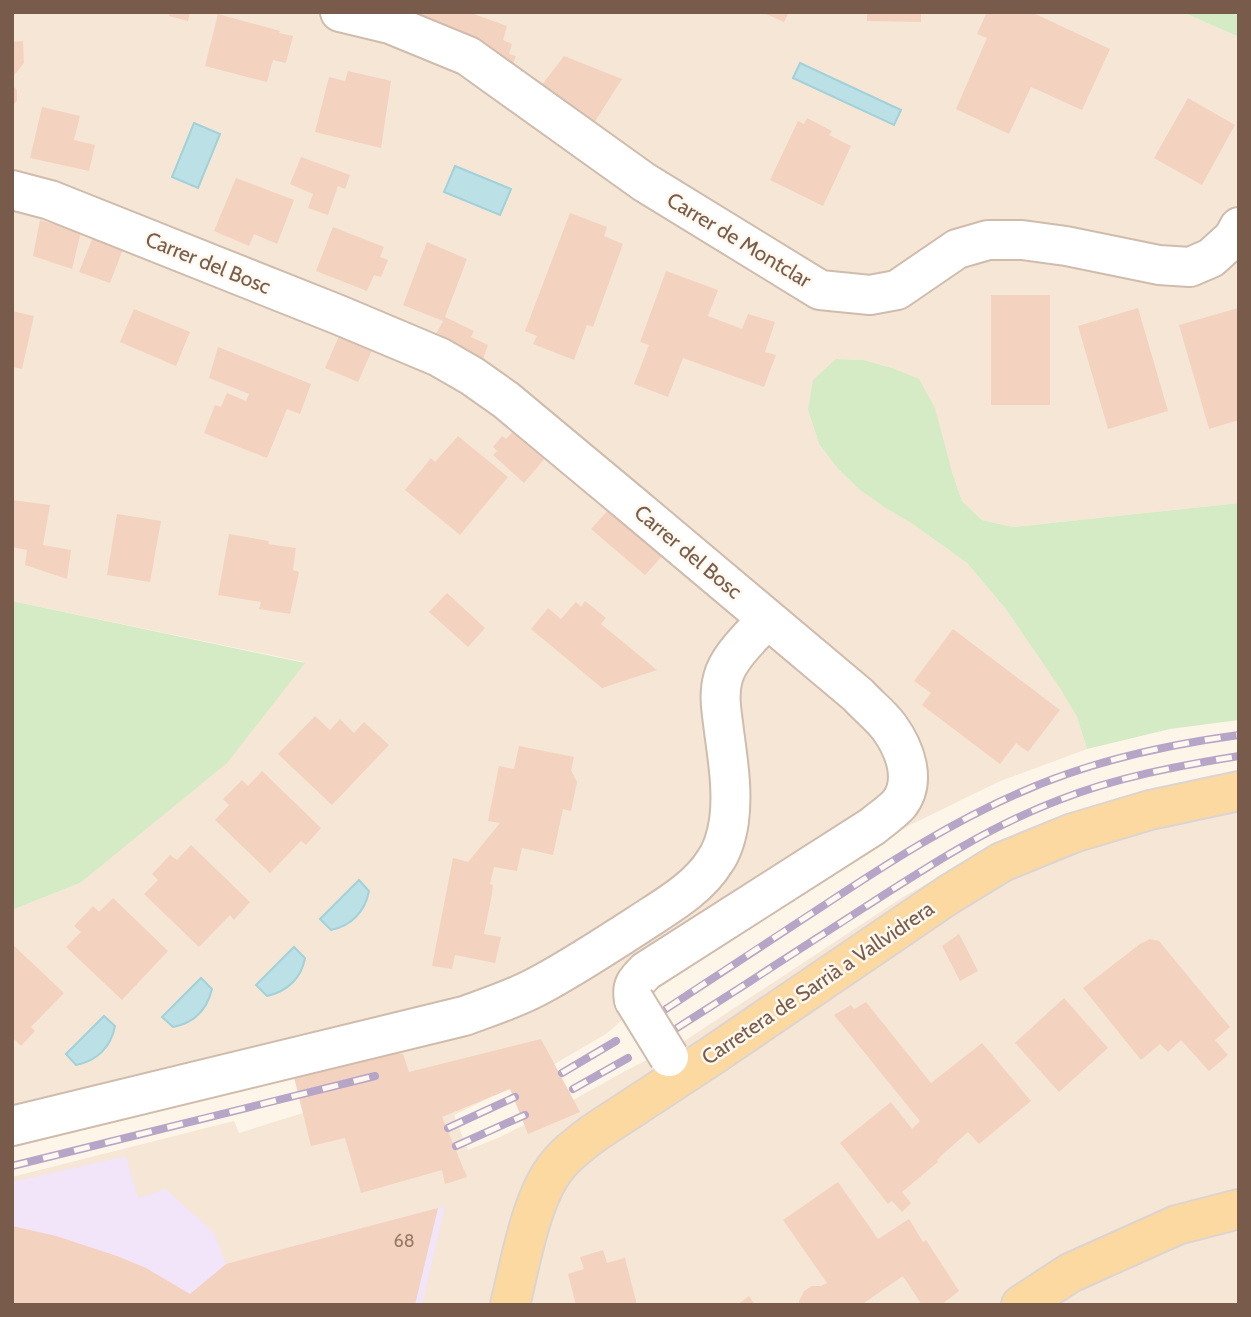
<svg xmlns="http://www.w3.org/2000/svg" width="1251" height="1317" font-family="Cabin,sans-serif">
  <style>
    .residential { fill: #f5e6d6 }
    .education { fill: #f2e4f9 }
    .green { fill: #d5ebc5 }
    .water { fill: #bbe1e7; stroke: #a1d1d9; stroke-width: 2 }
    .building { fill: #f3d3bf }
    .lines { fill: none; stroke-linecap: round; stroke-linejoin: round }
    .minor-casing { stroke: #cfbcad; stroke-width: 42 }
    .major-casing { stroke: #dcd4d0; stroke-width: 42 }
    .minor { stroke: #fff; stroke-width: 38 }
    .major { stroke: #fcd9a0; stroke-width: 38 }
    .rail-casing { stroke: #b7a5c8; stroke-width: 8 }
    .rail { stroke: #fff8ee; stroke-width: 5; stroke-dasharray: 16; stroke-linecap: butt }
    .minor-bridge-casing { stroke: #cfbcad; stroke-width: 42; stroke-linecap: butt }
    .minor-bridge { stroke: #fff; stroke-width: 38 }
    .labels { text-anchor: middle; stroke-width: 5; stroke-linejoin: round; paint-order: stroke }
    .number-label { font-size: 18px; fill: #977968 }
    .street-label { font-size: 21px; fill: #785b4b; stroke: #fff8ee }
  </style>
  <rect width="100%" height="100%" fill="#fdf5e8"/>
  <!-- residential -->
  <path class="residential" d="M12,12H1182L1239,37V503L1013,527L982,520L962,501L952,472L892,368L864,360L836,359L808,410L819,444L838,469L860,490L884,507L911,523L967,563L1005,608L1061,690L1077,717L1087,749L998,782L908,826L660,987L606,1034L532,1077L454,1115L468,1150L500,1137L557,1109L629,1069L686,1040L903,897L1019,833L1093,807L1239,776V1305H12V1177L234,1121L239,1133L303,1113L294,1077L12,1148V910L80,883L304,662L12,601Z"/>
  <!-- education -->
  <path class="education" d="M126,1156L138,1198L166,1189L214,1233L226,1264L445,1206L422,1305H12V1182Z"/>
  <!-- green -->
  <path class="green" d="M1182,12H1239V37Z
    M836,359L864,360L892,368L919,379L935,408L952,472L962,501L982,520L1013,527L1239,503V720L1170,729L1087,749L1077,717L1061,690L1005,608L967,563L911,523L884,507L860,490L838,469L819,444L808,410L813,380Z
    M12,601L305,663L227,763L80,883L12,910Z"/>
  <!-- water -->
  <path class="water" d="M800,63L901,110L894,125L793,78Z
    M194,123L220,134L198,188L172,177Z
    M455,166L511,189L500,215L444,192Z
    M359,880L369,891C365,912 351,926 331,930L320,919Z
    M294,947L305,958C301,979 287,991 267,996L256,985Z
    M201,978L212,989C207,1010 194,1023 173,1027L162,1017Z
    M104,1016L115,1026C111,1047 97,1061 76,1065L66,1054Z"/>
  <!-- building -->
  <path class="building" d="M170,12H190L188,21L169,16Z
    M421,12H468L507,26L503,40L512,44L509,54L516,56L512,67L419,19Z
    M762,12H789L784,22Z
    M867,12H921V22L867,21Z
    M987,12H1031L1110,49L1082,110L1031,87L1009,134L956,109L987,38L977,34Z
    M218,14L280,31L279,33L293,36L286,63L273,60L267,82L205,66Z
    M23,41L24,63L12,78V42Z
    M564,56L622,79L594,123L541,86Z
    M348,71L391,81L381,148L315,132L329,77L345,81Z
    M12,85L17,90V101L12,106Z
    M1188,98L1235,125L1202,185L1154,158Z
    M42,107L80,116L74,140L95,145L89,171L30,158Z
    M807,118L832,131L829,135L851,146L823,206L770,180L798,121L804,124Z
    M301,157L350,175L345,189L338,186L328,215L308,208L313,194L290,184Z
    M236,178L294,200L277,244L254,234L249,246L214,231Z
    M570,213L607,227L604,236L623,244L593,327L587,325L574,360L533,344L537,336L525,331Z
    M40,220L81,232L72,269L33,256Z
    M333,227L384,247L380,257L388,260L381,277L374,275L367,291L316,271Z
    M93,237L123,249L110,283L79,272Z
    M427,242L467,259L445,317L474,331L471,337L488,345L483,359L435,336L443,321L403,305Z
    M666,271L718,290L708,316L742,329L748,314L775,322L765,352L776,355L764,387L683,358L668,397L634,384L649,345L640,342Z
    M991,295H1050V405H991Z
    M1138,308L1168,411L1108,429L1078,326Z
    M1238,308L1239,420L1209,429L1179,325Z
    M134,309L190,332L176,366L120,342Z
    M12,311L34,316L22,369L12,367Z
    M339,336L372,350L358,382L325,368Z
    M218,347L311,384L300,414L287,409L267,458L204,433L215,405L221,407L227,393L246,401L249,394L209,378Z
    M514,430L546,457L524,483L493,455L497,451L493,447L502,436L506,439Z
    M458,436L508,477L460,535L405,490L431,458L435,462Z
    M12,500L50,505L43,545L71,550L67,579L25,565L27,550L12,547Z
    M609,509L663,555L645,575L591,529Z
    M117,514L161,521L150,582L107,575Z
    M229,534L269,541L268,544L296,548L293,570L299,572L290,614L259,609L261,602L218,595Z
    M447,593L485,628L468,647L429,612Z
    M585,601L606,618L601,624L657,670L602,688L531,629L548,608L561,619L576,602L581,607Z
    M953,629L1060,710L1028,752L1016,743L1000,764L922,705L931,693L914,681Z
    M315,716L330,730L340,719L354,733L364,722L389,745L332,805L278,754Z
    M519,746L574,757L571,770L577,782L571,811L563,809L553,855L522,848L517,871L494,867L490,884L493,885L492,894L484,934L501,937L495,963L455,955L452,969L432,966L453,858L468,862L500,823L488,821L499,766L514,769Z
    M262,771L321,828L306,845L301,841L270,873L215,820L229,805L223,799L242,780L248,786Z
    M191,845L250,902L234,920L230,915L199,947L144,894L158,880L152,874L170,855L177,860Z
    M113,898L168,951L122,1000L66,947L81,932L74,926L93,906L99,912Z
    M959,934L978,971L960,981L942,946Z
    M1150,939L1159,941L1230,1027L1215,1040L1228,1055L1209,1071L1181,1040L1168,1052L1160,1044L1141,1060L1083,988L1140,944Z
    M12,944L64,993L31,1027L35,1031L21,1046L12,1037Z
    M1064,998L1108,1048L1059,1092L1015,1043Z
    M866,1002L931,1083L982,1043L1031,1101L979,1144L968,1132L942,1155L937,1160L938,1162L902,1192L911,1203L902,1212L892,1201L888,1204L840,1143L891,1102L912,1129L920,1121L834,1015L851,1005L854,1009Z
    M541,1039L580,1112L528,1134L510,1089L442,1117L467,1177L445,1184L442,1170L361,1193L345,1138L311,1146L294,1077L391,1053L403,1054L409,1072Z
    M838,1182L878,1239L909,1219L923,1242L926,1240L959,1291L941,1305H922L903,1276L861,1305H799V1301L804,1291L812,1286H821L827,1283L783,1220Z
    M438,1208L415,1305H12V1226L56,1236L117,1256L146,1268L190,1294L226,1264Z
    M603,1250L607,1263L625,1258L637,1305H576L568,1274L584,1269L580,1257Z
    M749,1296L755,1305H737Z"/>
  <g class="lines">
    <defs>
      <path id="minor" d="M340,12L390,24L468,56L644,182L820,290L870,295L897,290L957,249L988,240H1022L1066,246L1159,265L1190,267L1211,258L1233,238L1239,227
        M12,190L50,200L339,315L439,357L472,376L506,400L632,505L858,695C868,706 881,716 889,727C905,749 917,781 899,804C892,812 881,819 873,826L646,971C636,981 631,986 634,1000
        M12,1126L464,1016C489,1007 514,999 538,986C572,968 605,946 638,925C665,907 698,889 715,861C723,850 727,834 729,821C733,791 728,761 724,731C722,713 718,696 723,678C728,657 753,635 767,619"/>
      <path id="major" d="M510,1305C520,1265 531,1197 557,1166C567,1153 581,1143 594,1133L710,1057L948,895L1002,862L1073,833L1150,810L1239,791
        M1021,1305L1070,1273L1177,1225L1239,1209"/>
    </defs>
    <!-- minor casing -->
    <use href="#minor" class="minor-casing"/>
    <!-- major casing -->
    <use href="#major" class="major-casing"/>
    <!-- minor -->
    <use href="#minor" class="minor"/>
    <!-- major -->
    <use href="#major" class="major"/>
    <defs>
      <path id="rail" d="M666,1009C719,974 772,939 826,904C888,863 950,823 1019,793C1088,762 1164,745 1239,735
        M677,1028C740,988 802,948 865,907C927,867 990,826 1059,800C1117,777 1178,766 1239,756
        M562,1073L616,1041
        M573,1089L628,1058
        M448,1128L515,1097
        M456,1146L525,1115
        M12,1166L375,1076"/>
    </defs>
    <!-- rail casing -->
    <use href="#rail" class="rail-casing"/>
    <!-- rail -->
    <use href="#rail" class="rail"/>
    <defs>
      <path id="minor-bridge" d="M634,1000L669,1057"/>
    </defs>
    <!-- minor-bridge casing -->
    <use href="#minor-bridge" class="minor-bridge-casing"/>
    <!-- minor-bridge -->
    <use href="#minor-bridge" class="minor-bridge"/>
  </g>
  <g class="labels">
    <!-- number labels -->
    <g class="number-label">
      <text x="404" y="1247">68</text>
    </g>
    <!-- street labels -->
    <g class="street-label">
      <text transform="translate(739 240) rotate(31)" y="7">Carrer de Montclar</text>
      <text transform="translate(208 263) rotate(22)" y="7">Carrer del Bosc</text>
      <text transform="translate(688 552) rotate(40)" y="7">Carrer del Bosc</text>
      <text transform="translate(818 983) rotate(-34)" y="7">Carretera de Sarrià a Vallvidrera</text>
    </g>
  </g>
  <!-- border -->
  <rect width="1251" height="1317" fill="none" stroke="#785b4b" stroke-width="28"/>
</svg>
